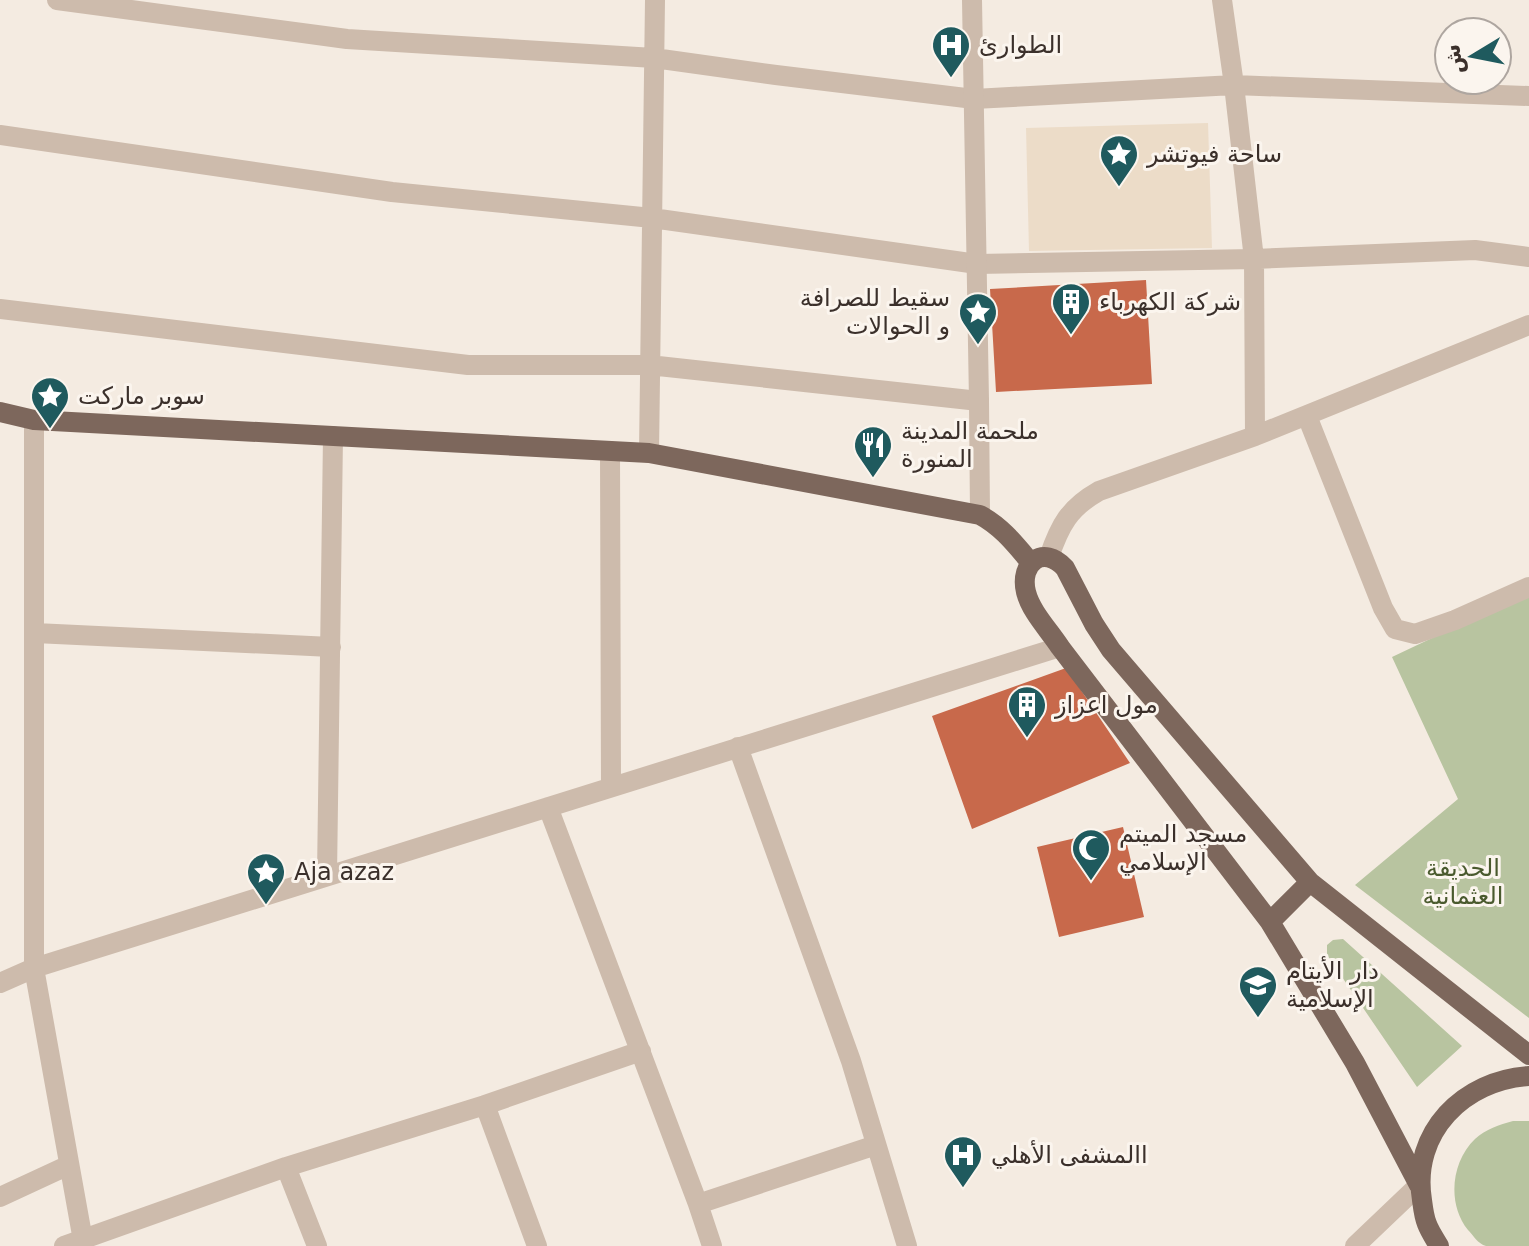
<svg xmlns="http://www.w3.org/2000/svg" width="1529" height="1246" font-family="'DejaVu Sans',Vazirmatn,sans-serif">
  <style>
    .green { fill: #b8c4a0 }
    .plaza { fill: #ecdcc8 }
    .building { fill: #c8694b }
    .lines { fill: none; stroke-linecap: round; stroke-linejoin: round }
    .minor { stroke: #cdbbac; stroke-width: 20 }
    .tertiary { stroke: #cdbbac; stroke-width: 20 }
    .primary { stroke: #7d675c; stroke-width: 20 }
    .labels { text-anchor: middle; stroke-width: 6; stroke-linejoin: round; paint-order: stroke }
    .poi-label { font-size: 24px; fill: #3b302b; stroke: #fbf5ee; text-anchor: start }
    .park-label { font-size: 24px; fill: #4a5a2e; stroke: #fbf5ee }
  </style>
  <rect width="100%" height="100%" fill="#f4ebe1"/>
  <!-- green -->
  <path class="green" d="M1529,592V1018L1355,885L1458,799L1392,657Z
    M1343,939L1462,1046L1417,1087L1327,955V945L1333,940Z
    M1513,1121H1529V1246C1519,1246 1495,1246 1486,1246C1478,1244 1473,1235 1468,1230C1447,1204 1451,1162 1475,1139C1486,1129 1499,1125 1513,1121Z"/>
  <!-- plaza -->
  <path class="plaza" d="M1208,123L1212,248L1029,251L1026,128Z"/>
  <!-- building -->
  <path class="building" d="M1146,280L1152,384L996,392L990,289Z
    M1066,668L1130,763L972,829L932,716Z
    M1123,827L1144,917L1059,937L1037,847Z"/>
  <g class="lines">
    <!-- minor -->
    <path class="minor" d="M57,0L347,39L654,58L776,75L974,99L1234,85L1529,96
      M1222,0L1234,85L1254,259L1255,436
      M0,135L392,192L652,218L977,264L1254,259L1475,250L1529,257
      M0,309L468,365H649L979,401
      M1307,416L1383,608L1395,629L1415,634L1455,620L1529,587
      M34,420V968L84,1246
      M610,451L611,787
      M649,453L655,0
      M1049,557C1060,525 1069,508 1099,491L1255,436L1529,325
      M35,633L331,647
      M738,747L851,1061L907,1246
      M548,807L698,1204L712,1246
      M327,876L333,436
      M0,983L34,968L1060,647
      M485,1105L537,1246
      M286,1167L317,1246
      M0,1197L69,1165
      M698,1204L876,1145
      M64,1246L286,1167L485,1105L641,1051
      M1355,1246L1419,1185"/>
    <!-- tertiary -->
    <path class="tertiary" d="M972,0L979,401L980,515"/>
    <!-- primary -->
    <path class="primary" d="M0,412L34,420L649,453L980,515C1002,527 1015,544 1031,563
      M1270,922L1310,882
      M1419,1185L1355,1063L1270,922L1060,647C1049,630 1031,612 1026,592C1019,563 1043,544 1065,568L1094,624L1111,650L1310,882L1529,1055
      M1439,1246C1435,1239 1430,1232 1427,1224C1424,1217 1423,1208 1422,1200C1411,1132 1464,1080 1529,1076"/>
  </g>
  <!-- icons -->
  <defs>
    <symbol id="hospital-pin" viewBox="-11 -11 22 30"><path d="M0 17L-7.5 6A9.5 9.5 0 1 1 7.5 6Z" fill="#1f5a5e" stroke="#fbf5ee"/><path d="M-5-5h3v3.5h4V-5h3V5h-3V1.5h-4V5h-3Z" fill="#fff"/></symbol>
    <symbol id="sight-pin" viewBox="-11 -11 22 30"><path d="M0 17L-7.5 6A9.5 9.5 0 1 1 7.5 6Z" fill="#1f5a5e" stroke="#fbf5ee"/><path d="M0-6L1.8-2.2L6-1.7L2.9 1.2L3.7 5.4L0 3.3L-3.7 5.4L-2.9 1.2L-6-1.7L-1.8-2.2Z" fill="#fff"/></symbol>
    <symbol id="building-pin" viewBox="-11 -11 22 30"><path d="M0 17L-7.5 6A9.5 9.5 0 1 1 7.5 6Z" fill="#1f5a5e" stroke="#fbf5ee"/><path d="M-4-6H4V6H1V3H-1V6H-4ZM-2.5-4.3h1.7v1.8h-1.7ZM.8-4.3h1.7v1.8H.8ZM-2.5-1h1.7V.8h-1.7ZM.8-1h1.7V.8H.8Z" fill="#fff"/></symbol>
    <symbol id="restaurant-pin" viewBox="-11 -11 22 30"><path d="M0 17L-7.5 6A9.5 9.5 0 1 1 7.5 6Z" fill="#1f5a5e" stroke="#fbf5ee"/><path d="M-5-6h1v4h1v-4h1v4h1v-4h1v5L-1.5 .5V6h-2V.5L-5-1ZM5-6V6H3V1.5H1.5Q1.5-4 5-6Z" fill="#fff"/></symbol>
    <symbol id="mosque-pin" viewBox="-11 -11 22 30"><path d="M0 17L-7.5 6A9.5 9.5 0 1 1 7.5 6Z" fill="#1f5a5e" stroke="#fbf5ee"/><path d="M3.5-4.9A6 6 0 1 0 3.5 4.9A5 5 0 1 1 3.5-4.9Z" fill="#fff"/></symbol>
    <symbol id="school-pin" viewBox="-11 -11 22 30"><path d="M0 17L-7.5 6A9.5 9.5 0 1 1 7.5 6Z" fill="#1f5a5e" stroke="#fbf5ee"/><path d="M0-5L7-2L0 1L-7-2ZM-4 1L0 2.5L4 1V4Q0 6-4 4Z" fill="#fff"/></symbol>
  </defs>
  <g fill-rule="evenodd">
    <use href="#hospital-pin" x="929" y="23" width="44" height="60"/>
    <use href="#sight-pin" x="1097" y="132" width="44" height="60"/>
    <use href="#building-pin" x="1049" y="280" width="44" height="60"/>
    <use href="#sight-pin" x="956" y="290" width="44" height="60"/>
    <use href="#sight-pin" x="28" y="374" width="44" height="60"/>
    <use href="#restaurant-pin" x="851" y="423" width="44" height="60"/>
    <use href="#building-pin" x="1005" y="683" width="44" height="60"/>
    <use href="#mosque-pin" x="1069" y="826" width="44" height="60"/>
    <use href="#sight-pin" x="244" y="850" width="44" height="60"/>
    <use href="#school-pin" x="1236" y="963" width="44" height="60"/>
    <use href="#hospital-pin" x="941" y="1133" width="44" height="60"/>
  </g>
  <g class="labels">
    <!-- poi labels -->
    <g class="poi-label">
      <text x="979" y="53">الطوارئ</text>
      <text x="1147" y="162">ساحة فيوتشر</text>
      <text x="950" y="306" text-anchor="end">سقيط للصرافة<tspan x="950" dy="28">و الحوالات</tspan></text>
      <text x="1099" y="310">شركة الكهرباء</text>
      <text x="78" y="404">سوبر ماركت</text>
      <text x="901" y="439">ملحمة المدينة<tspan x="901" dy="28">المنورة</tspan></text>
      <text x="1055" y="713">مول اعزاز</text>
      <text x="1119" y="842">مسجد الميتم<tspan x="1119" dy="28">الإسلامي</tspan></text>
      <text x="294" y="880">Aja azaz</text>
      <text x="1286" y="979">دار الأيتام<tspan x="1286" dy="28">الإسلامية</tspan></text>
      <text x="991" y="1163">االمشفى الأهلي</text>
    </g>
    <!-- park labels -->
    <g class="park-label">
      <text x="1463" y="876">الحديقة<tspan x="1463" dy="28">العثمانية</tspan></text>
    </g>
  </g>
  <!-- north arrow -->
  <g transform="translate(1473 56) rotate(260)"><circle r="38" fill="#fbf5ee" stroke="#aea6a0" stroke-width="2"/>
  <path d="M0-6L14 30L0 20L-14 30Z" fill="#1f5a5e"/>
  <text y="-12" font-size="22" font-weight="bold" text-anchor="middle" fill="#3b302b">ش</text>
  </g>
</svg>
